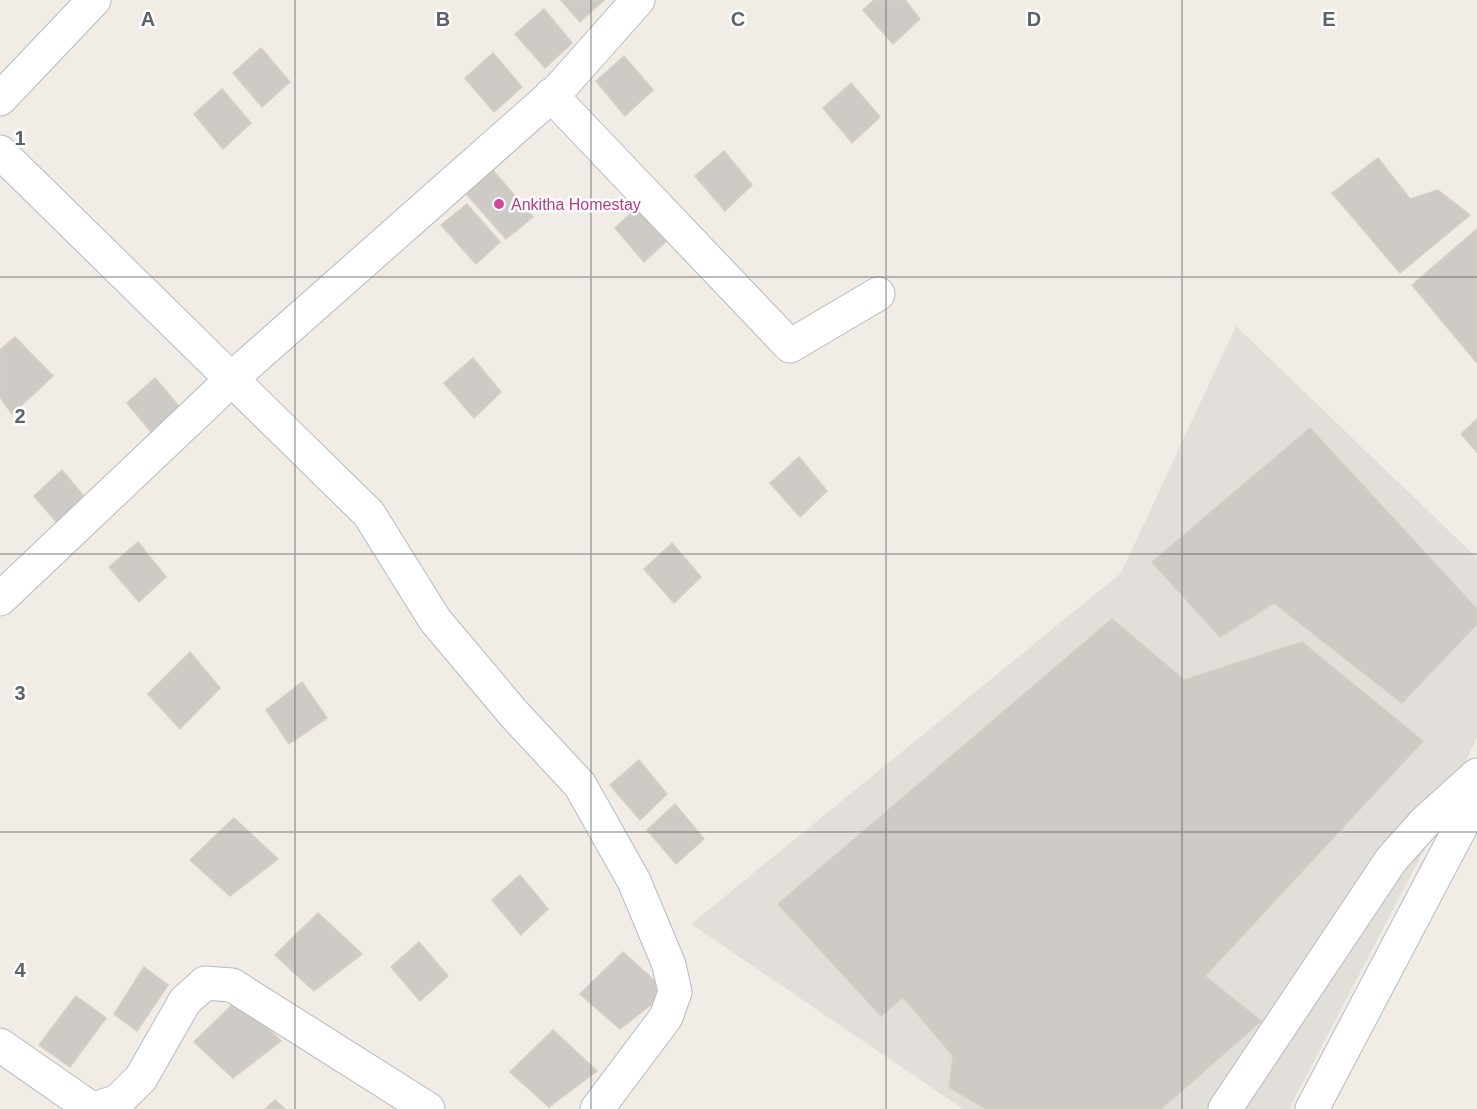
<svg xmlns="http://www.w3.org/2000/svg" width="1477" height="1109" font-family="Arial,sans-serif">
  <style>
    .industrial { fill: #e2dfda }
    .building { fill: #cecac5; stroke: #d6cec3; stroke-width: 1.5 }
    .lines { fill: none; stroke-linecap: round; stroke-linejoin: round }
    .minor-casing { stroke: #b6babe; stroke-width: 35 }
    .minor { stroke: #fff; stroke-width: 33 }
    .grid { fill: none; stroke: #5d6368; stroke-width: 1.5; stroke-opacity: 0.55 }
    .hotel-dot { fill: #d1479c; stroke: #fff; stroke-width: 2 }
    .labels { text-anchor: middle; stroke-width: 5; stroke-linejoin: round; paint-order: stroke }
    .hotel-label { font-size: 16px; fill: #b23c85; stroke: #fff; text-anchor: start }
    .grid-label { font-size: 20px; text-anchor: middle; font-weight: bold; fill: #5d6368; stroke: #fff; stroke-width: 5; stroke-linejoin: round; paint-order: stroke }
  </style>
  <rect width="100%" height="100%" fill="#f1ede6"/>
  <!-- industrial -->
  <path class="industrial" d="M1236,326L1477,558V737L1433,833L1289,1109H963L691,924L1121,573Z"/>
  <!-- building -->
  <path class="building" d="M561,0H604L580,22Z
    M874,0H905L920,19L893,44L863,10Z
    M544,9L572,43L545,68L515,34Z
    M261,48L290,82L262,107L233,73Z
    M493,53L522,87L494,112L465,78Z
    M624,56L653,90L625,116L596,81Z
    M851,83L880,117L852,143L823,108Z
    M222,89L251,123L223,149L194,114Z
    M724,151L752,185L725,211L695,176Z
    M1378,158L1410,199L1438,190L1470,215L1400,273L1332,193Z
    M491,168L533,217L506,239L464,191Z
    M643,202L672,236L644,262L615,228Z
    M467,204L500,242L476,264L441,225Z
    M1477,229V363L1412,285Z
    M15,337L53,376L12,414L0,397V350Z
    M473,358L501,392L474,418L444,383Z
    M155,378L184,412L156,438L127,403Z
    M1477,419V452L1461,434Z
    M1310,428L1477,609V624L1402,703L1274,603L1220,637L1152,562Z
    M799,457L827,491L800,517L770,483Z
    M62,470L91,505L63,530L34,496Z
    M138,542L166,577L139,602L109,567Z
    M672,543L701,577L674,603L644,569Z
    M1112,619L1184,680L1302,642L1423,741L1205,976L1261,1021L1161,1109H986L949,1087L953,1056L903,997L881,1016L778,904Z
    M190,652L220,688L180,729L148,694Z
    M302,682L327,718L289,744L266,710Z
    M639,760L667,794L640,820L610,785Z
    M675,804L704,839L676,864L647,830Z
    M234,818L278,859L230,896L190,860Z
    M520,875L548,909L521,935L492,900Z
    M318,913L362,954L314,991L275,955Z
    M419,942L448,976L420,1001L391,967Z
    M623,952L667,992L620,1029L580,994Z
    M144,967L168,985L137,1031L114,1014Z
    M76,996L106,1018L70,1067L39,1045Z
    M237,1000L281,1041L233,1078L194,1042Z
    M553,1030L597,1071L549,1107L510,1072Z
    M275,1100L285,1109H265Z"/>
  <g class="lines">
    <defs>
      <path id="minor" d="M551,95L790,346L878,294
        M0,99L94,0
        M0,152L369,514L435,620L514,714L580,785L634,881L669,965L675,992L666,1017L597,1109
        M0,599L248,364L559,89L638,0
        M0,1045L92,1109
        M94,1109L118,1101L141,1078L185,1001L205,983L232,985L428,1109
        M1225,1109L1391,860L1424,823L1477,775
        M1312,1109L1477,796"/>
    </defs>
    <!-- minor casing -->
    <use href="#minor" class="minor-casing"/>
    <!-- minor -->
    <use href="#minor" class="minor"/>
  </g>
  <!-- grid -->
  <path class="grid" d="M295,0V1109M591,0V1109M886,0V1109M1182,0V1109M0,277H1477M0,554H1477M0,832H1477"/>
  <!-- markers -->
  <circle class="hotel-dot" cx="499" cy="204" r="6"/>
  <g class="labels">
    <!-- hotel labels -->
    <g class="hotel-label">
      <text x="511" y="210">Ankitha Homestay</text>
    </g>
  </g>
  <g class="grid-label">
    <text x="148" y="26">A</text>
    <text x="443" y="26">B</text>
    <text x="738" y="26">C</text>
    <text x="1034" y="26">D</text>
    <text x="1329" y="26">E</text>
    <text x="20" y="145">1</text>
    <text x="20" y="423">2</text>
    <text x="20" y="700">3</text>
    <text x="20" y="977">4</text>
  </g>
</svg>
